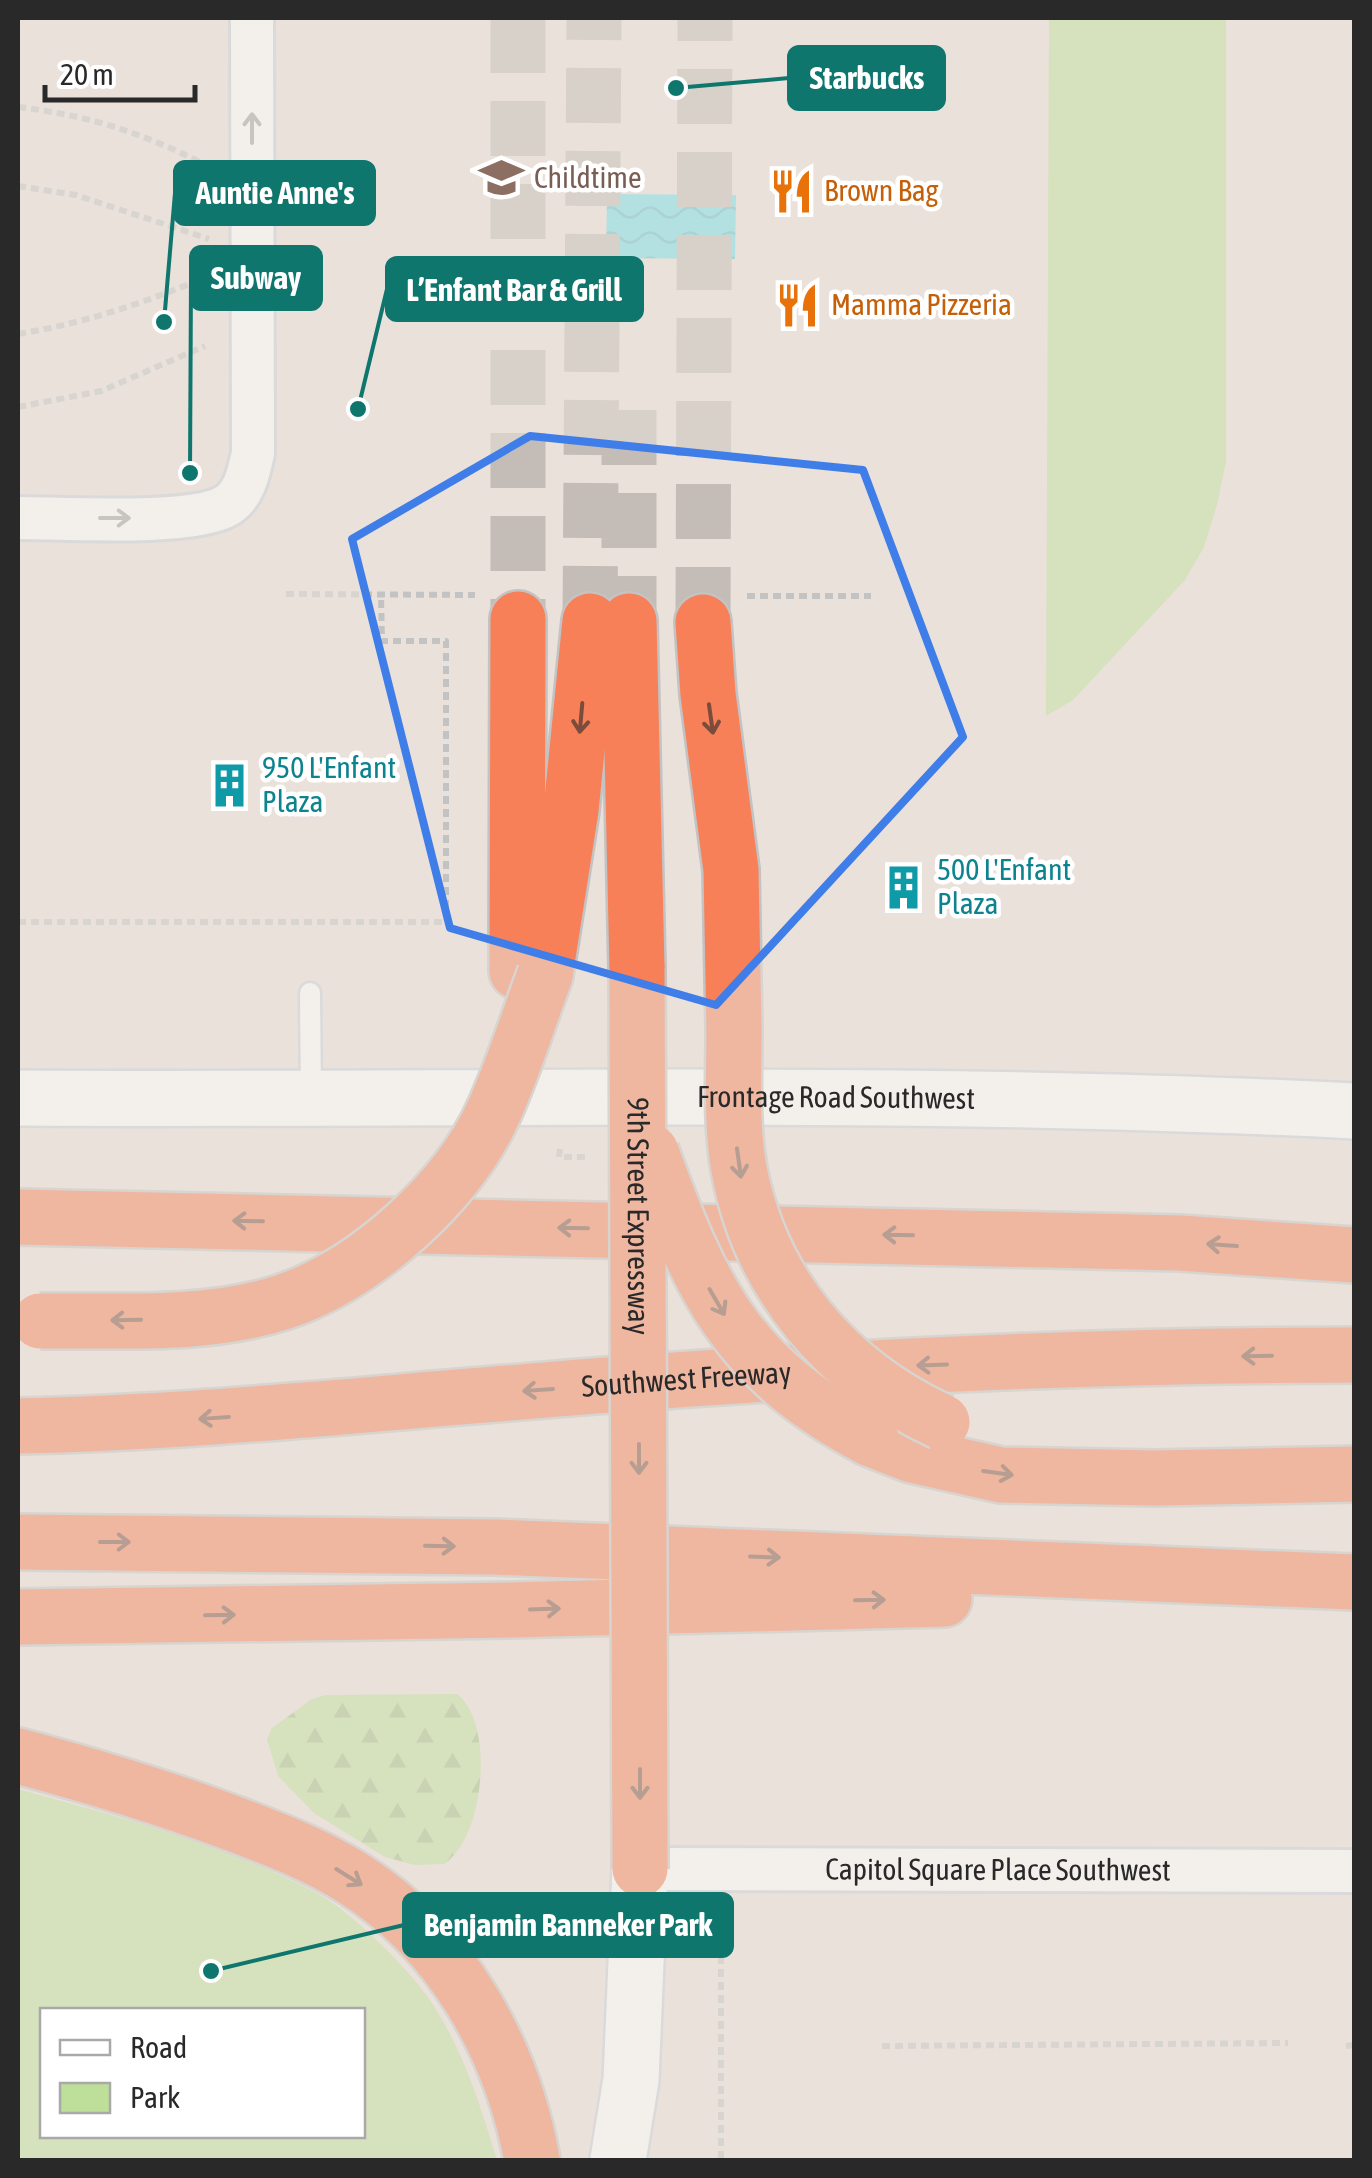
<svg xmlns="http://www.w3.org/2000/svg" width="1372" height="2178" font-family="'Asap Condensed',sans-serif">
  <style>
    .forest { fill: url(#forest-firs) }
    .park { fill: #bedf99; fill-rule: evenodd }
    .water { fill: url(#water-waves) }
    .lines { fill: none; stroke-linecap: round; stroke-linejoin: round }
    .highway-tunnel { stroke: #c3bcb7; stroke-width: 55; stroke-dasharray: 55 28; stroke-linecap: butt }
    .lane-casing { stroke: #c9d0da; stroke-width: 25 }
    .street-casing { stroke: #c9d0da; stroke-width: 48 }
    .secondary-casing { stroke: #c9d0da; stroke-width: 60 }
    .highway-casing { stroke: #c3c3c3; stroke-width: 60 }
    .path { stroke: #c3c3c3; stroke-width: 6; stroke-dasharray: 8 5; stroke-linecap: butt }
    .lane { stroke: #fff; stroke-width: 20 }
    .street { stroke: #fff; stroke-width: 42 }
    .secondary { stroke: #fff; stroke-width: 55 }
    .highway { stroke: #f78059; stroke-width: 55 }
    .highway-bridge-casing { stroke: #c3c3c3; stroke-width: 60; stroke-linecap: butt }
    .highway-bridge { stroke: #f78059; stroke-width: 55 }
    .oneway { stroke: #9f9f9f }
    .oneway2 { stroke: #7b4c3c }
    .marked { fill: none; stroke: #3f7ee8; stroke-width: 8; stroke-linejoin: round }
    .labels { text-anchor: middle; stroke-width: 9; stroke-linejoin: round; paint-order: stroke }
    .education-label { font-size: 30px; fill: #785e54; stroke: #fff; text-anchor: start }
    .food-label { font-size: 30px; fill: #c56008; stroke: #fff; text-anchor: start }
    .culture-label { font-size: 30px; fill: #0d838f; stroke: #fff; text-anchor: start }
    .street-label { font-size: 30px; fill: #292929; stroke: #fff }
    .leader { fill: none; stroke: #0f766e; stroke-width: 4 }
    .callout-dot { fill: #0f766e; stroke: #fff; stroke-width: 4 }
    .callout { fill: #0f766e; stroke: #0f766e; stroke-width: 4 }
    .callout-label { font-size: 32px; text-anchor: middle; font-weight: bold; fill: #fff }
  </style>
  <defs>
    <pattern id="forest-firs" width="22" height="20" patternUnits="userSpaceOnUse" patternTransform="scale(2.5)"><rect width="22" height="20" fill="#bedf99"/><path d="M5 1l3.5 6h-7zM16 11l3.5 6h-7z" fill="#a3bf84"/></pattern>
    <pattern id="water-waves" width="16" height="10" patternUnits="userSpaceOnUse" patternTransform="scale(2.5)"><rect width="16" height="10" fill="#71e0e9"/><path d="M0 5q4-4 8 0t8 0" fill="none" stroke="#62c0c8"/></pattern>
  </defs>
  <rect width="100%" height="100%" fill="#eae1db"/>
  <!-- forest -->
  <path class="forest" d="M457,1694C495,1723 485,1837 444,1864L415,1865L385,1857L314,1813L278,1776L267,1739L272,1728L312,1699L326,1695Z"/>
  <!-- park -->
  <path class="park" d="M1049,18H1226V462L1217,505L1204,547L1185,580L1073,700L1046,716Z
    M18,1789C118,1816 219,1843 313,1891C349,1909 406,1966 429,1999C463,2048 480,2105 497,2160H18ZM42,2010H362V2136H42Z"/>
  <!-- water -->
  <path class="water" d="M607,194L736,195L735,259L606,258Z"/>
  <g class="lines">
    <!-- highway-tunnel -->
    <path class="highway-tunnel" d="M518,18V619
      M629,410V621
      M590,621L594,18
      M703,622L705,18"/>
    <defs>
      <path id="lane" d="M310,993L311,1098"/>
      <g id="street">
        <path d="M18,518C62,518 192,526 226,506C244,496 249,472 253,453L252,18"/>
        <path id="s1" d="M640,1869L1354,1871"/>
      </g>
      <g id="secondary">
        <path id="s2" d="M18,1098C463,1101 909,1088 1354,1111"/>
        <path d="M618,2160L631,2080L640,1869"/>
      </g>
      <g id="highway">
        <path d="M629,621L637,968"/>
        <path d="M703,622L708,694L731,870L734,1031"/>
        <path d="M517,971L518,619"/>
        <path d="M545,975L571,810L590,621"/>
        <path d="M18,1217L1180,1243L1354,1255"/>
        <path id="s3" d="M18,1426C182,1423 344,1406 508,1393C790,1369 1072,1355 1354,1355"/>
        <path d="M871,1439L912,1455L1001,1475L1154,1478L1354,1474"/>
        <path d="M18,1542L495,1547L1354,1582"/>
        <path d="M18,1617L511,1610L944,1599"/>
        <path d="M18,1756C89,1775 159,1796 229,1822C271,1838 315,1854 354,1879C451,1940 512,2048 532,2160"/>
      </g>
    </defs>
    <!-- lane casing -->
    <use href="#lane" class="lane-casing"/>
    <!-- street casing -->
    <use href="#street" class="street-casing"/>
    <!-- secondary casing -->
    <use href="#secondary" class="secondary-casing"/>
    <!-- highway casing -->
    <use href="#highway" class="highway-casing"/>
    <!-- path -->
    <path class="path" d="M18,107C91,116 140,132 206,165
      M18,186L76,195L209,239
      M18,334C86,323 143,303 207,277
      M18,407L101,391L205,346
      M286,594L475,595
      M747,596H871
      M18,922H446V641H382L381,595
      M560,1149L559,1157H588
      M721,1917V2160
      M882,2046L1288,2043
      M1346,2046L1354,2045"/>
    <!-- lane -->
    <use href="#lane" class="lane"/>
    <!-- street -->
    <use href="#street" class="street"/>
    <!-- secondary -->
    <use href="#secondary" class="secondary"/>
    <!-- highway -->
    <use href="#highway" class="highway"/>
    <defs>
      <g id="highway-bridge">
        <path id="s4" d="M637,968L640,1869"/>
        <path d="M734,1031C734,1076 731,1124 739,1169C760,1284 837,1374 942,1422"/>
        <path d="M651,1152C701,1290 736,1368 871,1439"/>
        <path d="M40,1321C119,1320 207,1327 283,1302C367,1274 458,1191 494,1111C514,1067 528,1020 545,975"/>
      </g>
    </defs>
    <!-- highway-bridge casing -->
    <use href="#highway-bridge" class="highway-bridge-casing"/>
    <!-- highway-bridge -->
    <use href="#highway-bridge" class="highway-bridge"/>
  </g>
  <!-- one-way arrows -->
  <defs><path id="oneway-shaft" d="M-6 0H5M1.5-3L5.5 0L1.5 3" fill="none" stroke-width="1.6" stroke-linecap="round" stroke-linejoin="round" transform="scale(2.5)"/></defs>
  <g class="oneway">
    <use href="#oneway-shaft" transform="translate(252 128) rotate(-90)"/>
    <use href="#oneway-shaft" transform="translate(115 518)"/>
  </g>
  <g class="oneway2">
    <use href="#oneway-shaft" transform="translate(581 718) rotate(95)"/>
    <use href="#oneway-shaft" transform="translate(711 719) rotate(82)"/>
    <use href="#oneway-shaft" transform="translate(739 1163) rotate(82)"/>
    <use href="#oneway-shaft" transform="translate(248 1221) rotate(-179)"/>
    <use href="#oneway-shaft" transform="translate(573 1228) rotate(-179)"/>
    <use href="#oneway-shaft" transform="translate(898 1235) rotate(-179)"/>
    <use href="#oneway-shaft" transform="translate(1222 1245) rotate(-176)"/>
    <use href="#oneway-shaft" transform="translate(717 1302) rotate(60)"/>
    <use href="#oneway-shaft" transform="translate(126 1320) rotate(179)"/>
    <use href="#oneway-shaft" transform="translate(1257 1356) rotate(179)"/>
    <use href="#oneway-shaft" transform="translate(932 1365) rotate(178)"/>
    <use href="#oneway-shaft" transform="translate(538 1390) rotate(176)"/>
    <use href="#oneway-shaft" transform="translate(214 1418) rotate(176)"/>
    <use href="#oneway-shaft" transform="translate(639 1459) rotate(90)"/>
    <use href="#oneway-shaft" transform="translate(998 1473) rotate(8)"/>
    <use href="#oneway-shaft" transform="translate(115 1542)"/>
    <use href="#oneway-shaft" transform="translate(440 1546) rotate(1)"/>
    <use href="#oneway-shaft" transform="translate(765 1557) rotate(2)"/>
    <use href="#oneway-shaft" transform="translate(870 1600) rotate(-1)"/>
    <use href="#oneway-shaft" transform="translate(545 1609) rotate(-2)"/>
    <use href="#oneway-shaft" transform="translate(220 1615) rotate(-1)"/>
    <use href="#oneway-shaft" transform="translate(640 1784) rotate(90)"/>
    <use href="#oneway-shaft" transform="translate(349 1877) rotate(32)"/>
  </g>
  <!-- marked area -->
  <path d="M0 0H1372V2178H0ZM530,436L863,470L963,737L716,1005L450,928L352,539Z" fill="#eae1db" fill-opacity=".55" fill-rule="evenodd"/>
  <path class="marked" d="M530,436L863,470L963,737L716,1005L450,928L352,539Z"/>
  <!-- icons -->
  <defs>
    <symbol id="school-bare" viewBox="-9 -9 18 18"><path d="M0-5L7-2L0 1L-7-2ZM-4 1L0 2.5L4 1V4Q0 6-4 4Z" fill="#8d6e63" stroke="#fff" stroke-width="2.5" paint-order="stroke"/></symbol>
    <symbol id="restaurant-bare" viewBox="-9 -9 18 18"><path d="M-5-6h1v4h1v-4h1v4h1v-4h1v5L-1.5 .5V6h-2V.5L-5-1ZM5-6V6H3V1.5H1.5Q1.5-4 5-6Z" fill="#e8710a" stroke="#fff" stroke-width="2.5" paint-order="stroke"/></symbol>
    <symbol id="building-bare" viewBox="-9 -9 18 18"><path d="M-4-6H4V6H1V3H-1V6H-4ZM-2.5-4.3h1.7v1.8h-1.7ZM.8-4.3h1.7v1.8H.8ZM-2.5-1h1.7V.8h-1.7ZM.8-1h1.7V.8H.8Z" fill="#0f9aa8" stroke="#fff" stroke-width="2.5" paint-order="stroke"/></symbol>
  </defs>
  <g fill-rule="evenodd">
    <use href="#school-bare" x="470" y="146" width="63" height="63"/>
    <use href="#restaurant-bare" x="760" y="160" width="63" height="63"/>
    <use href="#restaurant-bare" x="766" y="274" width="63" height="63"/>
    <use href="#building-bare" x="198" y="754" width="63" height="63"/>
    <use href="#building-bare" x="872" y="856" width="63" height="63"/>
  </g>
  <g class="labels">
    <!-- education labels -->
    <g class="education-label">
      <text x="534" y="188">Childtime</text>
    </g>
    <!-- food labels -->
    <g class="food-label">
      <text x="824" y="201">Brown Bag</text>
      <text x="831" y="315">Mamma Pizzeria</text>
    </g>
    <!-- culture labels -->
    <g class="culture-label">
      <text x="262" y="778">950 L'Enfant<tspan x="262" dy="34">Plaza</tspan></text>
      <text x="937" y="880">500 L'Enfant<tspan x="937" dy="34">Plaza</tspan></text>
    </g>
    <!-- street labels -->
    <g class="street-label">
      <text dy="10" stroke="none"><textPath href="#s2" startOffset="818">Frontage Road Southwest</textPath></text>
      <text dy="10" stroke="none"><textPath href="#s4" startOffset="248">9th Street Expressway</textPath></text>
      <text dy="10" stroke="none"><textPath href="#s3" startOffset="670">Southwest Freeway</textPath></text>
      <text dy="10" stroke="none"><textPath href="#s1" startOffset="358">Capitol Square Place Southwest</textPath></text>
    </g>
  </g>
  <!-- callouts -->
  <path class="leader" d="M676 88L789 78M164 322L175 193M190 473L191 278M358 409L387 289M211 1971L404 1925"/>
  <g class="callout-dot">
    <circle cx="676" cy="88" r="10"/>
    <circle cx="164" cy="322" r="10"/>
    <circle cx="190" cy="473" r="10"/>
    <circle cx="358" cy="409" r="10"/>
    <circle cx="211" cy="1971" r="10"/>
  </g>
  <g class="callout">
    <rect x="789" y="47" width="155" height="62" rx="10"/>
    <rect x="175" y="162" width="199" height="62" rx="10"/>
    <rect x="191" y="247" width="130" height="62" rx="10"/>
    <rect x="387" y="258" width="255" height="62" rx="10"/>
    <rect x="404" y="1894" width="328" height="62" rx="10"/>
  </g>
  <g class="callout-label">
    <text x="867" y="89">Starbucks</text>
    <text x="275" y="204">Auntie Anne's</text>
    <text x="256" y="289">Subway</text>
    <text x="514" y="301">L’Enfant Bar &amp; Grill</text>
    <text x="568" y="1936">Benjamin Banneker Park</text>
  </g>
  <!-- border -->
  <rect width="1372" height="2178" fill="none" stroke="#292929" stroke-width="40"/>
  <!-- legend -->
  <rect x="40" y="2008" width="325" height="130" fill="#ffffff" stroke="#a9a9a9" stroke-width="2.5"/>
  <rect x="60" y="2040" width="50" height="15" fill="#ffffff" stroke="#a9a9a9" stroke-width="2.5"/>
  <text x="130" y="2058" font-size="30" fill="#292929">Road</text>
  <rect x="60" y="2083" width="50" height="30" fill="#bedf99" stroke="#a9a9a9" stroke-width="2.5"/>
  <text x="130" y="2108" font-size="30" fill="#292929">Park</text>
  <!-- scale -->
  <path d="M45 85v15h150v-15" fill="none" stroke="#292929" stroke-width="5"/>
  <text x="60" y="85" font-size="30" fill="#292929" stroke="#ffffff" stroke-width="8" paint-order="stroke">20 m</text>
</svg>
